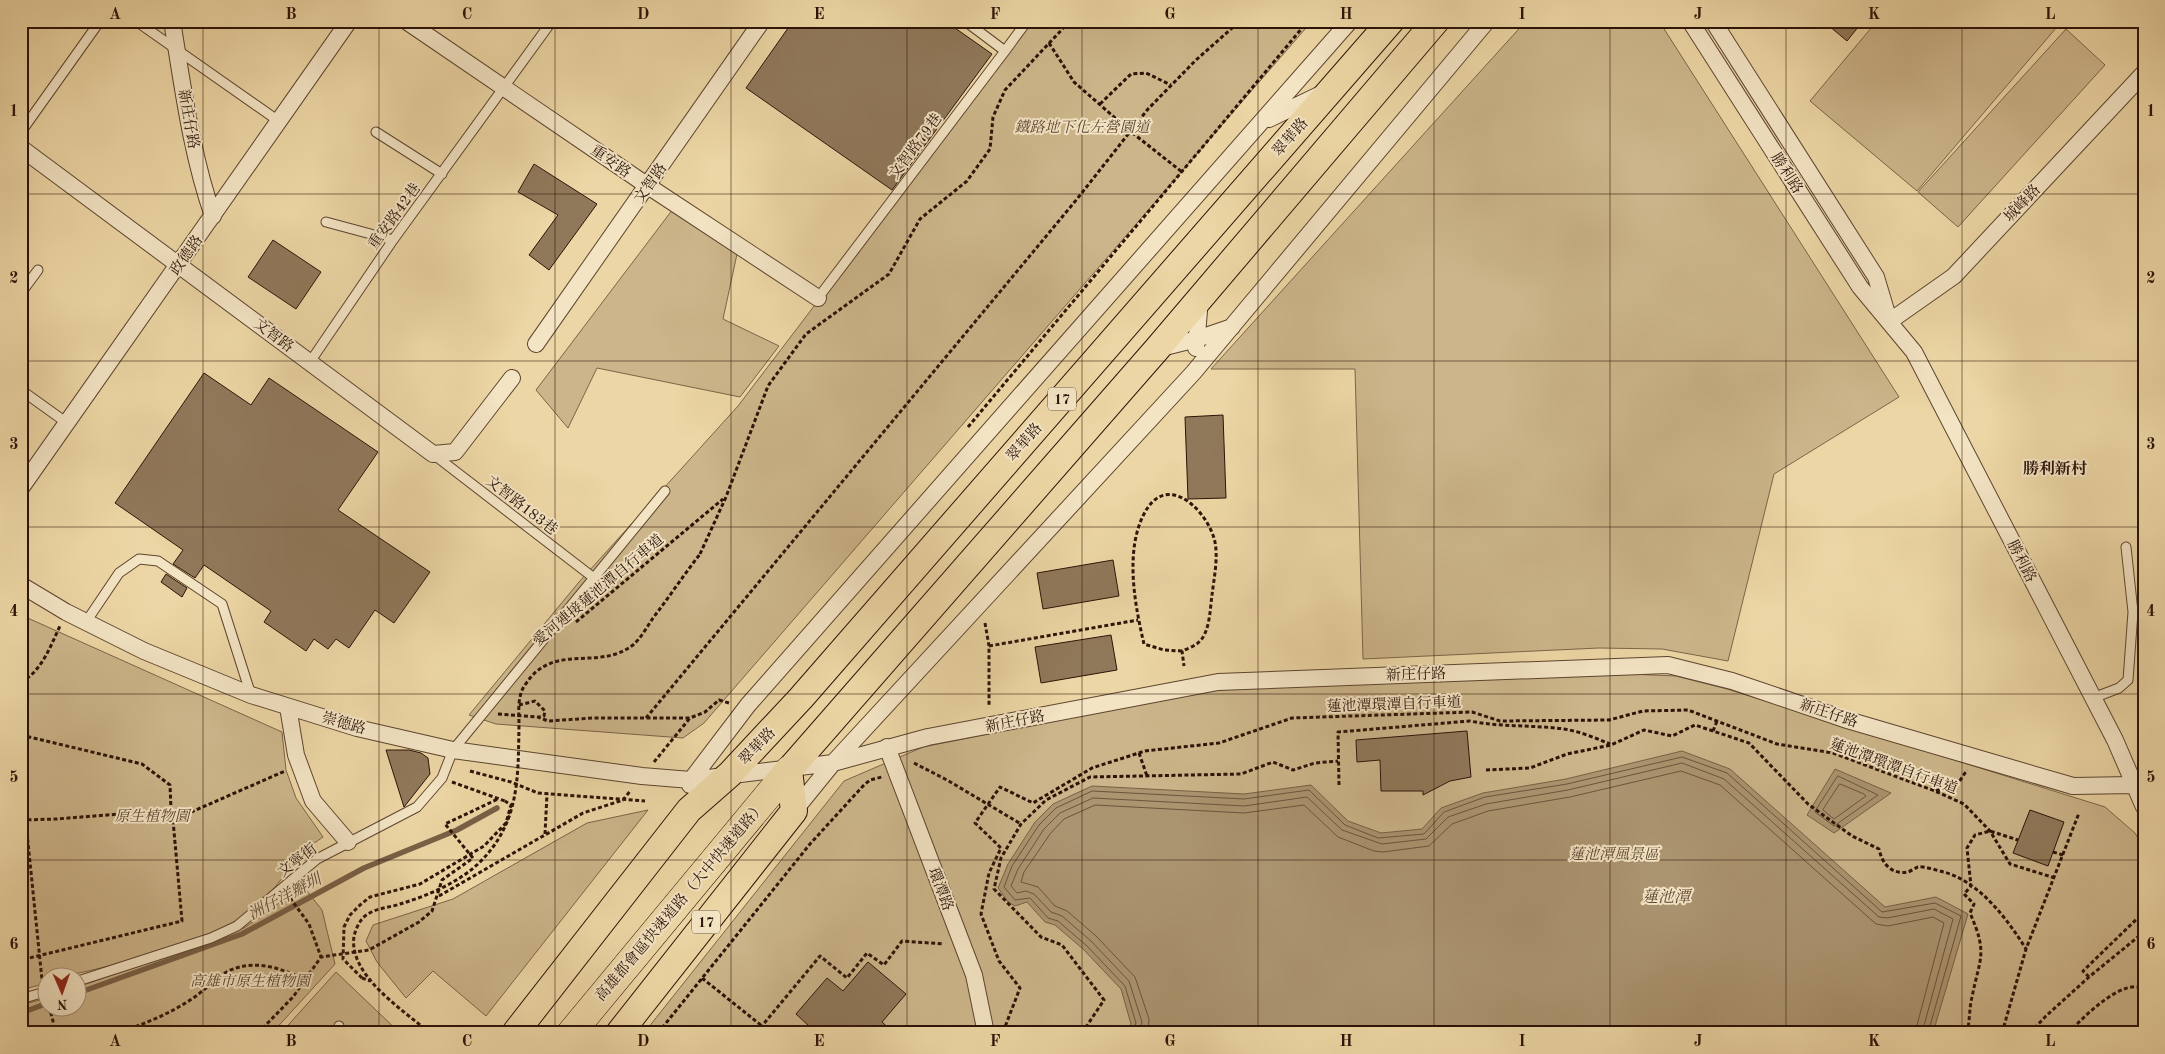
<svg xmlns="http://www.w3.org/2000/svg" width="2165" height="1054" font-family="'Old Standard TT','Noto Serif TC',serif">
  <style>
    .green { fill: #ccb58a; stroke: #7c6449 }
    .water { fill: #ab9470; stroke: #786046 }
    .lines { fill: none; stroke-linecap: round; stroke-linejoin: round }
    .shore { stroke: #6c543c; stroke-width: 1 }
    .stream { stroke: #786046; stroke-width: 5.5 }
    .building { fill: #90785a; stroke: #2c1308 }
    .service-casing { stroke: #5c442f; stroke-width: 11 }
    .minor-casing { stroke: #5c442f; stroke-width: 18 }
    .primary-casing { stroke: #2c1308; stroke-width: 28 }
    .trunk-casing { stroke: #2c1308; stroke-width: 29 }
    .path { stroke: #2c1308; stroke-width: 3; stroke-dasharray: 4 2.5; stroke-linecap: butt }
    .service { stroke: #f3e4c4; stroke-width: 9 }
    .minor { stroke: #f3e4c4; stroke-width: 16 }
    .primary { stroke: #edd6a5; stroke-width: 26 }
    .trunk { stroke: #edd6a5; stroke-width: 28 }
    .path-bridge { stroke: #2c1308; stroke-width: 3; stroke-dasharray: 4 2.5; stroke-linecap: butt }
    .grid { fill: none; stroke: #2c1308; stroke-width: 1; stroke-opacity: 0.55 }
    .labels { text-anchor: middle; stroke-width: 4; stroke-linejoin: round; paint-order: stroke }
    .shield { fill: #f3e4c4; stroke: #685240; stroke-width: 1 }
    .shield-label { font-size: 14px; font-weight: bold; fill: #2c1308 }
    .street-label { font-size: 15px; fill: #2c1308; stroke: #f3e4c4 }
    .park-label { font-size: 15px; font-style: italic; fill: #5c442f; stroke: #f3e4c4 }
    .neighbourhood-label { font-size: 16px; font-weight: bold; fill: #2c1308; stroke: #f3e4c4 }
    .water-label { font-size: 16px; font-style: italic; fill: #5f4732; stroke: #f3e4c4 }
    .neatline { fill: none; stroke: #2c1308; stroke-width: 2 }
    .grid-label { font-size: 16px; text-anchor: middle; font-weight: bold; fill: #2c1308 }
  </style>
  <rect width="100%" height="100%" fill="#edd6a5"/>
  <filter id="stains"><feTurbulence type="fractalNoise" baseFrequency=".004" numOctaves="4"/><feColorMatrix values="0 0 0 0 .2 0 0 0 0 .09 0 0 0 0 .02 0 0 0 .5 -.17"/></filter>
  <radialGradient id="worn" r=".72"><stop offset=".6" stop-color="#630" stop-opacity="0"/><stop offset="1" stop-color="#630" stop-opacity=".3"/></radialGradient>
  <!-- green -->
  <path class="green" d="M1031,21H1312L704,723L683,738L496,724L469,715L579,582L738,406Z
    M1526,21H1659L1899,397L1774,474L1728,661L1662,649L1599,648L1363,659L1355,369H1211Z
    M1877,21H2062L1917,191L1810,101Z
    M2066,29L2105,65L1958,227L1918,192Z
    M673,209L737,254L723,319L779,346L740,397L597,368L568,428L536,390Z
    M21,615L282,732L286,770L296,798L323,837C295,854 282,884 258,905C223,935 176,946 133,959C104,967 77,976 48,976L47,983L21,990Z
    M1629,674L1676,676L1727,689L2105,807L2135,833L2144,849V1033H644L844,781L923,747L1194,693L1240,688Z
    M648,810L486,1016L433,971L406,998L377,962L366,941L373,925L453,899L587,823Z
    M303,886L322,910L335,964L272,1033H21V1005L47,998L48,1006H78V987L244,928Z
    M336,972L400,1033H281Z"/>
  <!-- water -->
  <path class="water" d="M1682,751L1730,769L1885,907L1936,897L1968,914L1933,1033H1126L1131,1024L1121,989L1083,949L1055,925L1045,922L1027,902L1015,906L1008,902L998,888L1008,864L1035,822L1053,804L1092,786L1244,794L1311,785L1348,821L1381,833L1422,829L1441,808L1483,793L1566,779Z
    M1835,769L1891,793L1834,833L1807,815Z"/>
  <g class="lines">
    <!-- shore -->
    <path class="shore" d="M1838,776L1878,795L1834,826L1815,812Z
      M1840,784L1864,794L1866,796L1834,819L1823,810Z
      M1131,1033L1136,1023L1125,986L1087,946L1058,921L1048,918L1030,898L1015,900L1004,887L1012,866L1039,825L1056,808L1092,791L1244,799L1309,790L1345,825L1378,838L1424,834L1444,812L1485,797L1567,784L1682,757L1727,773L1882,912L1935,903L1961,916L1928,1033
      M1139,1033L1142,1022L1129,981L1091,941L1062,916L1051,912L1034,894L1026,891L1017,893L1011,886L1018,869L1044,829L1060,813L1093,798L1244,806L1307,797L1342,830L1382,844L1426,839L1448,817L1486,804L1568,790L1682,763L1724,779L1879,917L1887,918L1934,909L1953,919L1922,1033
      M1148,1033L1149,1019L1135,977L1096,936L1067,911L1055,906L1038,887L1021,882L1024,872L1050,834L1064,819L1095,805L1244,813L1304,805L1338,837L1374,851L1383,852L1429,846L1452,824L1488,811L1570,797L1681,771L1720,785L1876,924L1888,926L1933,917L1944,923L1915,1033"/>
    <!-- stream -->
    <path class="stream" d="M78,993L242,934L364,868L457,830L497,808
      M21,1013L48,1003"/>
  </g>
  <!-- building -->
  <path class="building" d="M793,21H945L992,54L892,190L746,88Z
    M1823,21H1863L1847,41Z
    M534,164L597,204L549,270L529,255L558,215L518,192Z
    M273,240L321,272L296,309L248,277Z
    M204,373L251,405L269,378L378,452L338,510L430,572L394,623L375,610L349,648L336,639L328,649L314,639L306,651L264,622L271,611L204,565L195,578L173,564L183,550L115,503Z
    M1223,415L1226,498L1188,499L1185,417Z
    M1113,560L1119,596L1043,609L1037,573Z
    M166,574L187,588L182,597L161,582Z
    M1111,635L1117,670L1041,683L1035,647Z
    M1467,731L1471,777L1450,781L1423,795V791H1381L1380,760L1357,762L1356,740Z
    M386,750H409L421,753L428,758L430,774L404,807Z
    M2030,810L2064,822L2048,866L2013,853Z
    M868,962L906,994L882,1022L894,1033H804L809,1026L796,1014L827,978L843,991Z"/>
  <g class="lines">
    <defs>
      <path id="service" d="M136,21L280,122
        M1005,51L1027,21
        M21,132L100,21
        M376,132L442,174
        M326,222L393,240
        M21,293L38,270
        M818,298L1005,51L965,21
        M310,362L393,240L552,21
        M21,390L67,423
        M433,454L594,578
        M86,622L119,573L139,559L158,561L222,604L251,695
        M2093,698L2119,688L2128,680L2133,612L2126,547
        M78,981L211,938L237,926L317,859L417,807L442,778L453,750L665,491
        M21,999L48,991
        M339,1026L340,1033"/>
      <path id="minor" d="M172,21C183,87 191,153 213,216
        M406,21L648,186L818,298
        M1690,21L1860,287L1914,352L2115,740L2144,807
        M1713,21L1876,277L1888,317
        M1269,119L1321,94
        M21,148L433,454L455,452L512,378
        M1890,321L1954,276L2144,73
        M536,344L762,21
        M1196,348L1200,298
        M1157,349L1197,339L1232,327
        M21,488L349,21
        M21,585L66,612L144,651L251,695L357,728L453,750L642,776L691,780L833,763L928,737L1218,682L1668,665L1732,681L1844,719L2073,786L2133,785
        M288,707L296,755L313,801L348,842
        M887,747L974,975L986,1033
        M690,785L691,780L748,705L1350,21
        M794,811L833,763L1193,373L1487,21"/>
      <path id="primary" d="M515,1033L689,810L730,774L801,698L1391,21
        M619,1033L794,811L789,770L1157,349L1436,21"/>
      <path id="trunk" d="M571,1033L789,770"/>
    </defs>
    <!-- service casing -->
    <use href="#service" class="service-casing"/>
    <!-- minor casing -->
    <use href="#minor" class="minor-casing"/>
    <!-- primary casing -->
    <use href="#primary" class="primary-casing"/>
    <!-- trunk casing -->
    <use href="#trunk" class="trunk-casing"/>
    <!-- path -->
    <path class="path" d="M1049,43L1074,82L1130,131L1182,172
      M1100,104L1131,74L1146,73L1171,85
      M968,427L1308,21
      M700,554L726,497L768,386L806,334L889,274L920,219L967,181L990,149L993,117L1005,90L1070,21
      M576,622L723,499
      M985,623L989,646V705
      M989,646L1138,620
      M1182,651L1164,650L1144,644C1135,606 1125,553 1143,516C1164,471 1204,506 1214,538C1219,555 1214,578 1212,595C1210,609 1210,632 1199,642C1195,646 1187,649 1182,651L1184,666
      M21,682C42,671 50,647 60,626
      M519,705L535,701L545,711L544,716L539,717
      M498,714L538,717L548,721L593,718H690L705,712L719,700L729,703
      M646,718L1077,199L1148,109L1196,60L1240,21
      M1713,731L1717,721
      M21,735L142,764L170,785L171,810L173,820L182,921L21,960
      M1139,753L1147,776
      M654,762L690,718
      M914,763L947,780L1021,824
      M1486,770L1530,768L1567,754L1611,745L1644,730L1672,736L1695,725L1749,743L1808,804L1852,836L1879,849C1882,864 1892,875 1908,872C1911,871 1915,868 1918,867C1925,866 1938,871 1944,872C1980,882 2008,920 2026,949
      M470,771L511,782L538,793L645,801
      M21,774L42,980
      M452,782L505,801
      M1339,785L1338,732L1470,721C1499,727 1526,725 1555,728C1574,729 1593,737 1610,744
      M1936,791L1959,782L1967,770
      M21,820L56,819L171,810
      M173,820L285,771
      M545,834L547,794
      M2053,852L2063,855
      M439,896L583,813L623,800L631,790
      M290,898L309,924L321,957
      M2089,977L2083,971L2144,912
      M362,978L370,981
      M702,978L762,1026
      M49,1006L54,1025
      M2144,1008L2140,1011L2144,1015
      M1003,1032L1020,988L999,961L981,914L989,873L1001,848L975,823L1000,787L1033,803L1092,768L1145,751L1219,743L1292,718L1472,712L1500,721L1609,720L1643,711L1688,710L1777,744L1833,753L1935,791L1964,804L1990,831L2010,864L2055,878
      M117,1033C141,1025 165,1016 187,1002C199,995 209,985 220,976C247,957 280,966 306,981
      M258,1033L293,997L321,957L369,950L419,922L432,911L442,880L473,858L445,824L498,799
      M658,1033L810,844L863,786L870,780L882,777
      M756,1033L820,956L847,978L867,953L884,965L902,941L944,944
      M1082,1033L1104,1000L1062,945L1041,937L994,889L1001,858L1021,824L1046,800L1090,777L1241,774L1273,762L1293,770L1315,763L1338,761
      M1967,1033C1970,1021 1969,1009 1972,997C1980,957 1988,954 1970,913L1974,904L1964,894L1971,886L1967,848L1975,835L1990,831L2018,840
      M2002,1033L2026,949L2079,813
      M2030,1033L2046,1016L2089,977L2144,932
      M2068,1033C2083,1018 2122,977 2144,989"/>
    <!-- service -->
    <use href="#service" class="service"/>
    <!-- minor -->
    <use href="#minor" class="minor"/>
    <!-- primary -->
    <use href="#primary" class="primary"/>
    <!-- trunk -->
    <use href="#trunk" class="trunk"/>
    <!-- path-bridge -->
    <path class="path-bridge" d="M362,978L343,959L344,927L350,915L360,905L370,897L420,884L484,846L506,823L511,805L505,801
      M430,1033C403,1010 348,975 354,936C356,929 359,921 365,916C375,908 388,908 400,904C427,896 460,882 480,862C520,822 518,777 519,725C519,712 517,696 525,685C553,641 598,672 633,645C641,638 647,627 653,618C669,597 684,575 700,554"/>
  </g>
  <!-- grid -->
  <path class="grid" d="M203,21V1033M379,21V1033M555,21V1033M731,21V1033M907,21V1033M1082,21V1033M1258,21V1033M1434,21V1033M1610,21V1033M1786,21V1033M1962,21V1033M21,194H2144M21,361H2144M21,527H2144M21,694H2144M21,860H2144"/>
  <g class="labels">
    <!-- shield labels -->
    <g class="shield">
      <rect x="1048" y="387.5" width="28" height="23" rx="4"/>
      <rect x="692" y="910.5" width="28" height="23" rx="4"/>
    </g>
    <g class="shield-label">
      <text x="1062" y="404">17</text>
      <text x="706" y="927">17</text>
    </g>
    <!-- street labels -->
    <g class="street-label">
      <text transform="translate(189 119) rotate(80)" y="5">新庄仔路</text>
      <text transform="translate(1290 137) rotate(-49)" y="5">翠華路</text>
      <text transform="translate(915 146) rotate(-53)" y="5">文智路79巷</text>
      <text transform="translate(611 161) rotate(35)" y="5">重安路</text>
      <text transform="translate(1787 173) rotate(57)" y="5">勝利路</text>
      <text transform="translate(650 183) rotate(-55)" y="5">文智路</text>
      <text transform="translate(2022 203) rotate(-47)" y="5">城峰路</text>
      <text transform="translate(394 216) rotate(-54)" y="5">重安路42巷</text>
      <text transform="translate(186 255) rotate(-55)" y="5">政德路</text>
      <text transform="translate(274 335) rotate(37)" y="5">文智路</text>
      <text transform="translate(1024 442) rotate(-49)" y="5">翠華路</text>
      <text transform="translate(522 505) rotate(38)" y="5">文智路183巷</text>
      <text transform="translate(2022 561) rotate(63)" y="5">勝利路</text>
      <text transform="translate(598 590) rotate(-40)" y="5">愛河連接蓮池潭自行車道</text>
      <text transform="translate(1416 674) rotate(-2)" y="5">新庄仔路</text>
      <text transform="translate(1394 704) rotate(-2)" y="5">蓮池潭環潭自行車道</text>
      <text transform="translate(1829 713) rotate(18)" y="5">新庄仔路</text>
      <text transform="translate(1015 721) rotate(-11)" y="5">新庄仔路</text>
      <text transform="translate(344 723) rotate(16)" y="5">崇德路</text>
      <text transform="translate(757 746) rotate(-47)" y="5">翠華路</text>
      <text transform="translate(1894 766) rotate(20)" y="5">蓮池潭環潭自行車道</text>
      <text transform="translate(297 860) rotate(-37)" y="5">文寧街</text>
      <text transform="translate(941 889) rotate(69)" y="5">環潭路</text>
      <text transform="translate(680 901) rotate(-50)" y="5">高雄都會區快速道路（大中快速道路）</text>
    </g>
    <!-- park labels -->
    <g class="park-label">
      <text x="1082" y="132">鐵路地下化左營園道</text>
      <text x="152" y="821">原生植物園</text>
      <text x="1614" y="859">蓮池潭風景區</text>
      <text x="250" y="986">高雄市原生植物園</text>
    </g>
    <!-- neighbourhood labels -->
    <g class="neighbourhood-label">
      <text x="2055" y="474">勝利新村</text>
    </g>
    <!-- water labels -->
    <g class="water-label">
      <text transform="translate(284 896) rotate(-28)" y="6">洲仔洋瓣圳</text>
      <text x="1666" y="902">蓮池潭</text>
    </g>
  </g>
  <!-- margin -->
  <rect width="2165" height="1054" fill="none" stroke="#edd6a5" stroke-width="55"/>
  <!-- north arrow -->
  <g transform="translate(62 992) rotate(178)"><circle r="24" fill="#f3e4c4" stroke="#a39079"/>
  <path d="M0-4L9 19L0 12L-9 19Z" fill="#8f2418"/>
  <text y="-8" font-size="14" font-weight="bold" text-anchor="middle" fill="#2c1308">N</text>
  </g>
  <rect x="28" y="28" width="2110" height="998" class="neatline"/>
  <g class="grid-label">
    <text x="115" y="19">A</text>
    <text x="291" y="19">B</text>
    <text x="467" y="19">C</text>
    <text x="643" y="19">D</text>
    <text x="819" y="19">E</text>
    <text x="995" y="19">F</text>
    <text x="1170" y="19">G</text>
    <text x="1346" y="19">H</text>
    <text x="1522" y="19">I</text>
    <text x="1698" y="19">J</text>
    <text x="1874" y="19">K</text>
    <text x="2050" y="19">L</text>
    <text x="14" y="116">1</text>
    <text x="2151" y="116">1</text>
    <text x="14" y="283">2</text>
    <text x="2151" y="283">2</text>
    <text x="14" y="449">3</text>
    <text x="2151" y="449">3</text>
    <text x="14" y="616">4</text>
    <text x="2151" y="616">4</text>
    <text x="14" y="782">5</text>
    <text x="2151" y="782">5</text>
    <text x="14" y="949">6</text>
    <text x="2151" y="949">6</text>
    <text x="115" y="1046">A</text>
    <text x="291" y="1046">B</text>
    <text x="467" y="1046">C</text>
    <text x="643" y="1046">D</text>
    <text x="819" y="1046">E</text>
    <text x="995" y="1046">F</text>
    <text x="1170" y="1046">G</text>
    <text x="1346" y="1046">H</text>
    <text x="1522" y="1046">I</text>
    <text x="1698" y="1046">J</text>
    <text x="1874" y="1046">K</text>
    <text x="2050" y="1046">L</text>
  </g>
  <rect width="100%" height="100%" filter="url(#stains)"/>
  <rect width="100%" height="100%" fill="url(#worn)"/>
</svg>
